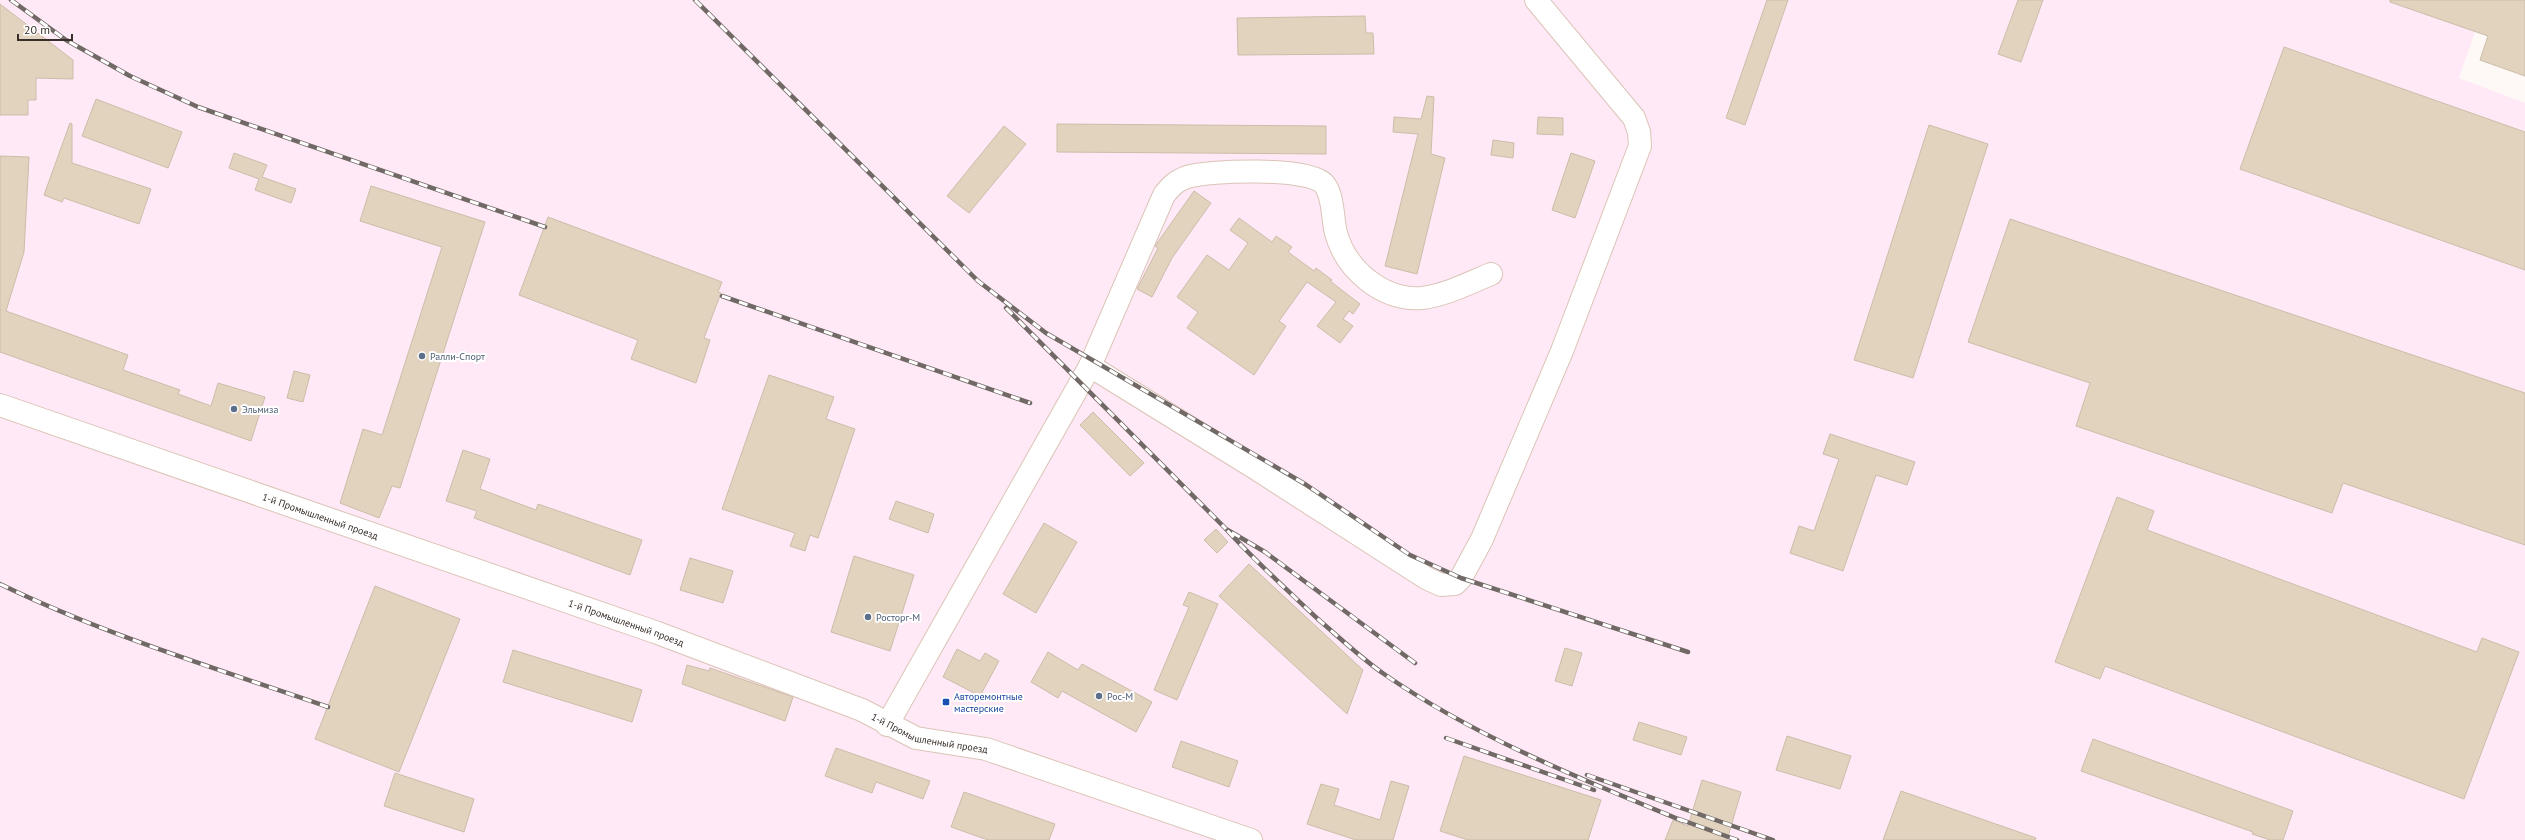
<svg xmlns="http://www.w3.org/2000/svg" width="2525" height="840" font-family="'PT Sans',sans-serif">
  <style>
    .industrial { fill: #ffe9f6 }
    .building { fill: #e2d3bf; stroke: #cbbda9 }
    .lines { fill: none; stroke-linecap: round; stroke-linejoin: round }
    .minor-casing { stroke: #dbc4b7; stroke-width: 24 }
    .minor { stroke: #fff; stroke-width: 22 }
    .rail-casing { stroke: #716965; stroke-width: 4.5 }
    .rail { stroke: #fff; stroke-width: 3; stroke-dasharray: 9; stroke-linecap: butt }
    .service-dot { fill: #5c6f8a; stroke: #fff; stroke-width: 1.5 }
    .transit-dot { fill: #1a4fb4; stroke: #fff; stroke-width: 1.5 }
    .labels { text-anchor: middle; stroke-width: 4; stroke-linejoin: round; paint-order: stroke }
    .service-label { font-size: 10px; fill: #4e5e75; stroke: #fff; text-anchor: start }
    .street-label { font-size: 10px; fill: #382f2a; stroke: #fff }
    .transit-label { font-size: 10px; fill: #164399; stroke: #fff; text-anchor: start }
  </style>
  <rect width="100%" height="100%" fill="#fef9f6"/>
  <!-- industrial -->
  <path class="industrial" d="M0,0H2486L2459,78L2525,103V840H0Z"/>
  <!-- building -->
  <path class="building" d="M1767,0H1788L1745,125L1726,118Z
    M2018,0H2043L2021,62L1998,54Z
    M2390,0H2525V76L2480,60L2488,36L2390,2Z
    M0,4L73,60V79L36,78V100H28V115H0Z
    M1365,16L1366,33H1373L1374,54L1238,55L1237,18Z
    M2284,47L2525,132V270L2240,169Z
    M1427,96L1434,97L1431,154L1445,158L1417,274L1385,266L1418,134L1393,132L1394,117L1421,119Z
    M96,99L182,132L168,168L82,136Z
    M1538,117L1563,118V135L1537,134Z
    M70,123L72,124V163L151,189L139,224L64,198L62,202L44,195Z
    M1057,124L1326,126V154L1057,152Z
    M1929,125L1988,144L1913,378L1854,360Z
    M1004,126L1026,144L969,213L947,196Z
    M1493,140L1514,143L1513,158L1491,155Z
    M234,153L267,165L262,177L296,189L291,203L255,190L259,179L229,168Z
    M1571,153L1595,161L1575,218L1552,210Z
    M0,156L29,157L24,252L6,311L128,355L123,370L180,390L178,394L211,406L218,383L265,397L251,441L0,352Z
    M371,186L485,222L400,488L392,486L379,518L340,503L363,429L382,435L442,247L360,221Z
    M1194,191L1211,203L1172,258L1152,297L1137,289L1158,248L1155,246Z
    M548,217L722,282L718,292L721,293L704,338L710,340L696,383L631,359L638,340L519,295Z
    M1239,218L1272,242L1276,236L1292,247L1288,252L1314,271L1316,268L1332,280L1330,281L1360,304L1353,314L1349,311L1343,319L1353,326L1340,343L1317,326L1336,302L1307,282L1279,321L1286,326L1254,375L1187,328L1198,312L1177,297L1207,255L1229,270L1248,243L1230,230Z
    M2010,219L2525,393V545L2343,483L2332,513L2076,426L2090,383L1968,342Z
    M294,371L310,375L303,402L287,398Z
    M769,375L834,397L826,419L855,429L818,538L810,535L805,551L790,546L795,533L722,509Z
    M1093,412L1144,463L1130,476L1080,425Z
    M1830,434L1915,462L1907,485L1876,475L1843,571L1790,553L1799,526L1814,531L1839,459L1823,454Z
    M463,450L490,459L480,489L536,510L538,504L642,540L630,575L474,518L477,511L446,501Z
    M2117,497L2154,511L2147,530L2477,652L2482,638L2519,652L2464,799L2105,666L2100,679L2055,662Z
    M896,501L934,514L928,533L889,519Z
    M1044,523L1077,542L1036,613L1003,594Z
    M1216,529L1228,542L1217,553L1204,540Z
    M854,556L914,575L890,651L831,632Z
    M690,558L733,571L723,603L680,590Z
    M1249,564L1363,670L1347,714L1219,596Z
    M375,586L460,619L399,772L315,739Z
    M1189,592L1218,604L1177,700L1154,690L1189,607L1183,605Z
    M1565,648L1582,653L1572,686L1555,681Z
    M957,649L980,661L985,653L999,661L980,696L943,677Z
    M513,650L642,690L632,722L503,682Z
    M1048,652L1078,670L1082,664L1152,702L1136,732L1062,691L1058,698L1031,682Z
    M687,665L709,671L710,668L793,697L785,721L682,684Z
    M1639,722L1687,737L1681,755L1633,740Z
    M1787,736L1851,756L1840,789L1776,770Z
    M2093,739L2293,811L2283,840H2270L2252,834L2253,832L2081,771Z
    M1181,741L1238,761L1229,787L1172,767Z
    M836,748L930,781L923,799L876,782L872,793L825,776Z
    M1464,756L1601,800L1588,840H1468L1440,831Z
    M395,773L474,799L464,832L384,806Z
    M1702,780L1741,792L1727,840H1665L1673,820L1688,826Z
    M1391,781L1409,786L1393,840H1356L1307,824L1321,784L1339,789L1334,805L1380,820Z
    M1901,791L2036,838L2035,840H1883Z
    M964,792L1055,824L1049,840H988L951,827Z"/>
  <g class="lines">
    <defs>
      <g id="minor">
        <path d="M1090,366L1164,195C1171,186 1176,181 1187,177C1210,170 1309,167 1324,184C1334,196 1332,218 1336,233C1346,270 1383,301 1422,298C1446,295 1469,283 1491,274"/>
        <path id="s1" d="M0,405L655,632L862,710L916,738L986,749L1251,840"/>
        <path d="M887,725L1090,366L1255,468L1426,578L1441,585L1455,584L1461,578L1482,539L1562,351L1640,146L1639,132L1634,118L1536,0"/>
      </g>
    </defs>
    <!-- minor casing -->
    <use href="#minor" class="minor-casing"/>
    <!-- minor -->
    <use href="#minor" class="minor"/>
    <defs>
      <path id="rail" d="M11,0L66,40L130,76L198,107L545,227
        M695,0L978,281L1046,333L1305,484L1410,555L1461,578L1688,652
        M722,296L1030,403
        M1006,308L1226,529
        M0,584C105,635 218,669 328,707
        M1415,663L1265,552L1226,529C1255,561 1287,590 1319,620C1340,638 1361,658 1384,674C1475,737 1581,779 1683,821
        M1446,738L1594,790
        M1587,775L1773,840
        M1679,819L1737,840"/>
    </defs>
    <!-- rail casing -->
    <use href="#rail" class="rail-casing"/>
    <!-- rail -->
    <use href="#rail" class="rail"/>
  </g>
  <!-- markers -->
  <g class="service-dot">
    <circle cx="422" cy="356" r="4"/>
    <circle cx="234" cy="409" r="4"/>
    <circle cx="868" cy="617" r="4"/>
    <circle cx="1099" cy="696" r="4"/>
  </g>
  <rect class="transit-dot" x="942" y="698" width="8" height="8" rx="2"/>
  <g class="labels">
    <!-- service labels -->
    <g class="service-label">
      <text x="430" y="360">Ралли-Спорт</text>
      <text x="242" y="413">Эльмиза</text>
      <text x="876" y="621">Росторг-М</text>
      <text x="1107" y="700">Рос-М</text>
    </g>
    <!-- street labels -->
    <g class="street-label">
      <text dy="4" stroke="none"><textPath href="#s1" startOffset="339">1-й Промышленный проезд</textPath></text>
      <text dy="4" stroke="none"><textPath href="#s1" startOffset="663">1-й Промышленный проезд</textPath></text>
      <text dy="4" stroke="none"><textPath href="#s1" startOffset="987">1-й Промышленный проезд</textPath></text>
    </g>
    <!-- transit labels -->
    <g class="transit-label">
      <text x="954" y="700">Авторемонтные<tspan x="954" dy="12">мастерские</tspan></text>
    </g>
  </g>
  <!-- scale -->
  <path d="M18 34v6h54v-6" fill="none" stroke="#382f2a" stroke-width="2"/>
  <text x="24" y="34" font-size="12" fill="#382f2a" stroke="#ffffff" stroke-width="3" paint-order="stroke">20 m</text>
</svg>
